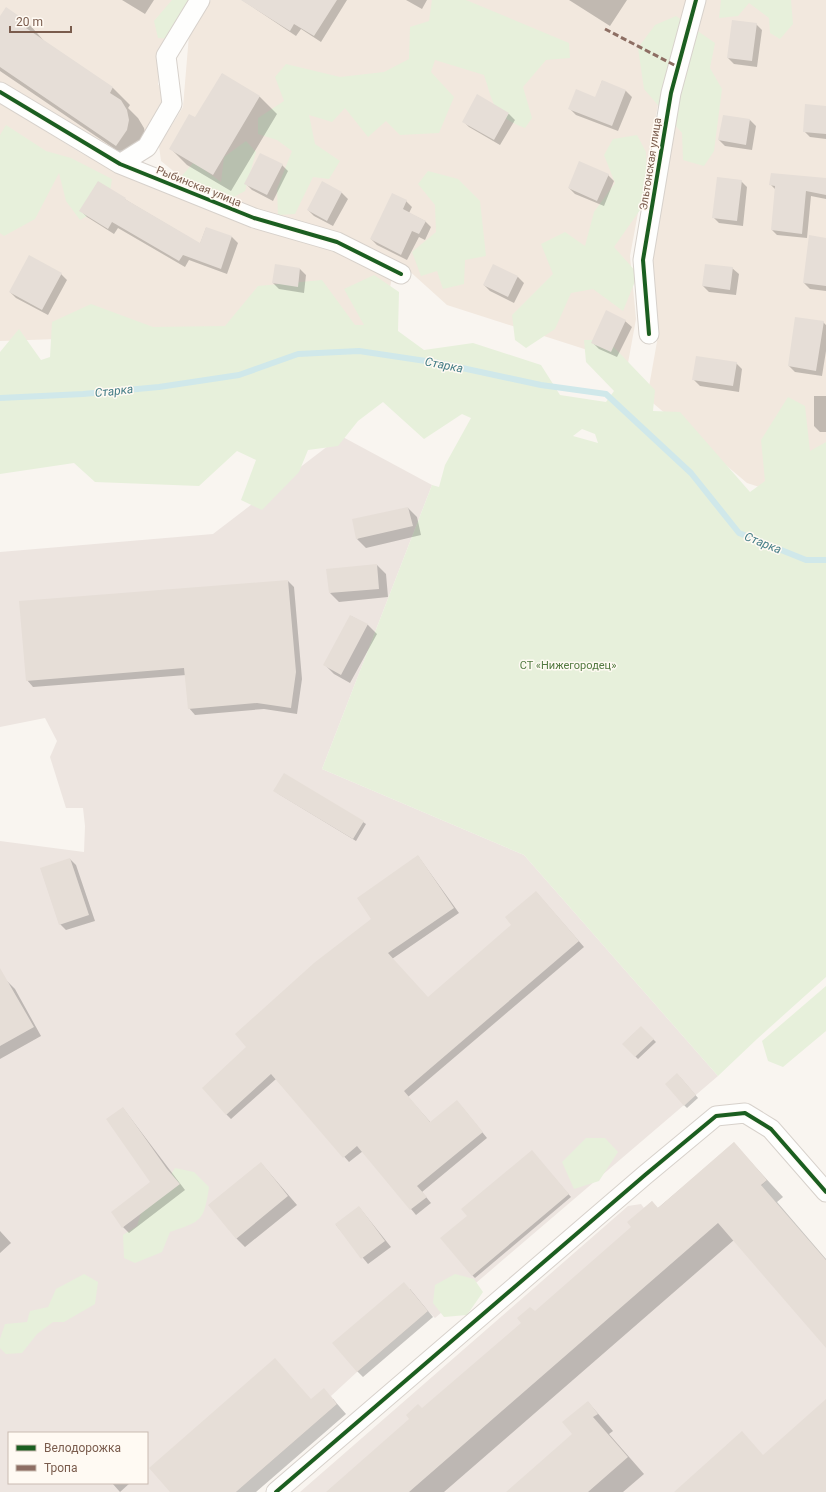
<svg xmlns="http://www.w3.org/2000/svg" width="826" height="1492" font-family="Roboto,sans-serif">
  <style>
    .residential { fill: #f2e8de }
    .industrial { fill: #ede5e0; fill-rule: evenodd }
    .green { fill: #e7f0db; fill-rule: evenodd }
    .shadow { fill: #0003 }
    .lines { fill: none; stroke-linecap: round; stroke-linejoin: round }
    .stream { stroke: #d0e8ea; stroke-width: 6 }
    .building { fill: #e6ded7 }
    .street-casing { stroke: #d7d1cb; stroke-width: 21 }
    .street { stroke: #fefefd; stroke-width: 19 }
    .quiet { stroke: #8d6e63; stroke-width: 3; stroke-dasharray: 6 3; stroke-linecap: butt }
    .cycleway-casing { stroke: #fffaf3; stroke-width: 6 }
    .cycleway { stroke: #1b5e20; stroke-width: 4 }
    .labels { text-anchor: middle; stroke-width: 3; stroke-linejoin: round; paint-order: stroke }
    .street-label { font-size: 11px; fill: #7a5c4d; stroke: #fffaf3 }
    .park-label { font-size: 11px; fill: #537a41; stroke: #fffaf3 }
    .water-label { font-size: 12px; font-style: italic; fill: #437c86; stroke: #fffaf3 }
  </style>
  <rect width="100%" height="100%" fill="#f9f5f0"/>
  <!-- residential -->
  <path class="residential" d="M0,0H194L164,44L158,84L165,96L163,108L141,143L124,150H110L0,84Z
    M211,0H687L663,78L630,256L636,319L628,363L447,305L406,268L253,218L188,183L161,161L159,146L183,107L189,35Z
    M701,0H826V509L747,483L647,398L658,336L649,256L677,96Z
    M0,103L81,153L135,181L251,225L333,251L392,278L380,334H202L0,341Z"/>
  <!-- industrial -->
  <path class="industrial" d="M341,436L432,485L322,769L524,855L718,1076L435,1318L428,1311L357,1372L331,1396L337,1404L236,1492H0V841L84,852L85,826L83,808H66L50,757L57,741L45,718L0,727V552L213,534ZM9,1433H147V1483H9Z
    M734,1142L767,1180L761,1186L826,1260V1492H300L628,1206L641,1204L644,1208L652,1201L658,1208Z"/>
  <!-- green -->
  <path class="green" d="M172,0H191L171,39L158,38L154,21Z
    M432,0H466L569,43L570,58L546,60L523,87L532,118L525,128C493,116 494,105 484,75L435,60L431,72L454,97L439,133L400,135L386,121L368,137L345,108L332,122L309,115L315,144L340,161L329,179L313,177L295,214L278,215L277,189L292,151L277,140L258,134V118L284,101L275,77L286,64L340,77L384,72L409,59L410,27L429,21Z
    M721,0H791L793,24L780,39L770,33L769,18L749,3L738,16L719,18Z
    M676,16L715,43L710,68L722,89L714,151L704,166L683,160L682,133L644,89L638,48L655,25Z
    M6,125L46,151L71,158L112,179L108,204L80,220L66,201L59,173L35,219L4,236L0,233V135Z
    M637,135L646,152L647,200L614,247L638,274L623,311L593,289L571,293L555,329L526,348L515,340L512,315L553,274L541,244L565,232L585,246L594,212L615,183L604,155L613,139Z
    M246,141L256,152L245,191L228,200L217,189L201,202L179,179L194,162L221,182L224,157Z
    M428,171L458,179L480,201L486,256L465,260L464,284L443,289L437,271L421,276L412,252L436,232L435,205L418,184Z
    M374,275L399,292L398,331L424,350L473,343L541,365L560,395L606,402L614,391L586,362L584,340H607L655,390L653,411L680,412L750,492L765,481L761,440L788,397L805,406L810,451L826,442V977L757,1039L718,1076L524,855L322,769L432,485L439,487L445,465L471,418L462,414L424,439L383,402L358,421L338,446L308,450L299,472L262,510L241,500L256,460L237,451L199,486L95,482L74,463L0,474V352L19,329L41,360L50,357L52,322L91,304L153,327L225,326L258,286L322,280L355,325H364L344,289ZM582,429L595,434L598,443L573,436Z
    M826,986V1031L783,1067L768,1061L762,1041Z
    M586,1138H605L618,1152L599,1181L574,1189L562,1162Z
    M175,1168L194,1172L209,1187C204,1221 202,1221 170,1232L162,1252L135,1263L124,1258L123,1235L137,1226L146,1197L160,1193Z
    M84,1274L98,1282L95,1304L64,1322H53L37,1334L22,1353L6,1354L0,1348V1339L5,1324L27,1322L30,1311L48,1307L56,1289Z
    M455,1274L474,1279L483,1292L467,1315L444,1317L433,1303L435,1285Z"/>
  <!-- shadow -->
  <path class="shadow" d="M122,0H154L145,14Z
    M242,0H347L321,42L301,29L296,36Z
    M406,0H427L422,9Z
    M569,0H627L610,26Z
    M6,8L29,24L45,42L113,88L130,105L128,108L138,118L144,128L146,138L134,162L0,71V18Z
    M756,24L762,30L757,67L734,64L728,58Z
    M222,74L260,97L277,114L231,191L187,165L170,148L196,119Z
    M602,81L626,91L632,97L618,131L576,115L570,109L596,98Z
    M826,107V139L810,137L804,131Z
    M509,114L515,120L500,145L469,127L463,121Z
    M750,120L756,126L752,150L725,146L719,140Z
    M282,165L288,171L273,201L252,190L246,184Z
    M608,175L614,181L604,206L575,194L569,188Z
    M826,179V199L811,196L807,238L777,235L772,230L776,190L771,185Z
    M741,181L747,187L743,226L719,223L713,217Z
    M98,182L131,203L200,244L206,228L232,237L238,243L227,274L189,260L185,267L118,228L114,234L87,217L81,211Z
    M323,183L342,193L348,199L333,226L314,216L308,210Z
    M406,201L412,207L409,213L425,221L431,227L425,240L419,237L407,260L377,245L371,239Z
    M826,239V291L810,289L804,283Z
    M276,266L300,269L306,275L304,293L279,289L273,283Z
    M732,268L739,274L736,295L709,292L703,286Z
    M61,274L67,280L48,315L16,298L10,292Z
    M518,277L524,283L514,303L490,291L484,285Z
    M625,321L632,327L617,357L599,349L593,343Z
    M823,322L826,325V351L822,376L795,372L789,366Z
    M736,363L742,369L739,392L700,386L694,380Z
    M814,396H826V432H820L814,426Z
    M408,508L417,517L421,535L366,548L357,539Z
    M377,565L386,574L388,597L339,602L330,593Z
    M288,581L294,587L302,679L297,714L264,709L195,715L189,708L186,675L33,687L27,680Z
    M351,616L368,625L377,634L350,683L334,674L325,665Z
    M277,793L363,822L366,824L356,841Z
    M418,856L459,913L392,959L428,998L513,925L536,892L584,947L408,1097L431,1123L462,1107L487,1138L422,1192L431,1203L416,1215L363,1151L349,1162L276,1079L231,1119L226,1114L248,1047L372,919Z
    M70,859L76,865L95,921L66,930L60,924Z
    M7,981L15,989L41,1036L0,1059V985Z
    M641,1027L656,1042L638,1059L623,1044Z
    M680,1077L698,1098L687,1108L684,1105Z
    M123,1108L185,1190L129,1233L123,1227L152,1182Z
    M734,1144L783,1197L777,1202L826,1259V1346L734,1240L444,1492H327L535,1312Z
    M534,1154L571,1197L475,1278L472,1275L469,1216Z
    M261,1163L297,1205L245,1247L236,1238Z
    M359,1207L391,1247L368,1264L336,1225Z
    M0,1231L11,1243L0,1253Z
    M410,1289L433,1317L363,1377L357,1371Z
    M333,1399L346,1414L256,1492H171L311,1400Z
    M588,1402L613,1431L609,1434L644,1474L623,1492H507L573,1435Z
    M112,1483H130L120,1492Z"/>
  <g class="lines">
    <!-- stream -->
    <path class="stream" d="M0,398L83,394L159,387L239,375L298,354L359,351L439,363L541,385L606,394L691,473L739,533L806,560H826"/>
  </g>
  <!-- building -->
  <path class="building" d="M241,0H337L314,36L294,24L290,31Z
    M6,7L29,23L26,28L113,87L110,93L121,100L127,110L129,120L127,130L116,146L0,67V16Z
    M732,20L757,23L752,61L727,58Z
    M222,73L260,96L213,175L169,149L189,114L195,117Z
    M602,80L626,90L612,126L568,109L576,89L595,97Z
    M477,94L509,113L494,140L462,122Z
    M805,104L826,106V134L803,132Z
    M723,115L750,119L746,145L718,140Z
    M260,153L283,164L267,195L244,184Z
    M579,161L609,174L597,201L568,188Z
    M771,173L826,178V195L806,191L802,234L771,230L775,186L769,185Z
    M717,177L742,180L737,221L712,218Z
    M98,181L126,198L125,199L200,243L206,227L232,236L221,269L183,255L179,261L112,222L108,229L79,211Z
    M322,181L342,192L327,221L307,210Z
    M392,193L407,200L403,209L426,221L419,234L412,231L401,255L370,239Z
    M809,235L826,238V286L803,283Z
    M29,255L62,273L42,310L9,292Z
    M275,264L300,268L298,287L272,283Z
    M493,264L518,276L508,297L483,285Z
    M705,264L733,267L730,290L702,286Z
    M606,310L626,320L611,352L591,343Z
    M795,317L824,321L816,371L788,366Z
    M696,356L737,362L733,386L692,380Z
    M408,507L413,526L356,539L352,519Z
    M377,564L379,589L329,593L326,569Z
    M288,580L296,672L291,708L257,703L188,709L184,668L26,681L19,601Z
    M350,615L368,624L341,675L323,665Z
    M284,773L364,821L353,839L273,791Z
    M418,855L454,908L388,953L428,997L511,925L505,917L536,891L579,941L404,1091L430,1122L457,1100L483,1132L417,1186L427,1197L410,1210L357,1146L343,1158L271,1074L226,1115L202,1088L246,1047L235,1034L314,963L371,919L357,898Z
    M70,858L89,915L59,925L40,868Z
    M0,968L34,1027L0,1046Z
    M641,1026L654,1039L635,1057L622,1044Z
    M677,1073L696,1095L684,1106L665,1084Z
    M123,1107L167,1169L180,1184L122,1228L111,1212L150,1182L106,1119Z
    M734,1142L767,1180L761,1185L826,1260V1348L718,1223L409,1492H326L409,1419L406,1415L418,1404L422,1408L521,1323L517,1318L530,1307L535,1311L631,1227L627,1222L652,1201L658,1208Z
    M532,1150L569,1194L472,1276L440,1238L467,1216L461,1209Z
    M261,1162L288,1196L236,1239L208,1205Z
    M359,1206L385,1241L361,1259L335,1224Z
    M404,1282L428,1311L357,1372L332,1343Z
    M275,1358L311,1399L324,1388L337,1404L236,1492H170L149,1468Z
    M826,1399V1492H674L742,1431L763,1455Z
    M588,1401L598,1414L593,1417L628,1457L588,1492H506L572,1434L562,1422Z"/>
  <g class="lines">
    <defs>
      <path id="street" d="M0,92L120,164L254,218L337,242L401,274
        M120,164L147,147L172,104L166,56L200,0
        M649,334L643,260L671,93L696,0
        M276,1492L645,1175L716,1116L745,1113L771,1129L826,1192"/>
    </defs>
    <!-- street casing -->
    <use href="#street" class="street-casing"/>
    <!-- street -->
    <use href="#street" class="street"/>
    <!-- quiet -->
    <path class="quiet" d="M605,29L678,67"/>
    <defs>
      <path id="cycleway" d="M0,92L120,164L254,218L337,242L401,274
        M649,334L643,260L671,93L696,0
        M276,1492L645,1175L716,1116L745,1113L771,1129L826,1192"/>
    </defs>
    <!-- cycleway casing -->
    <use href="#cycleway" class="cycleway-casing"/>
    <!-- cycleway -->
    <use href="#cycleway" class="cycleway"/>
  </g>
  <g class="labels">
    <!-- street labels -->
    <g class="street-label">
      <text transform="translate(650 164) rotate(-81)" y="4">Эльтонская улица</text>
      <text transform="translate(199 186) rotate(22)" y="4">Рыбинская улица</text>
    </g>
    <!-- park labels -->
    <g class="park-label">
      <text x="568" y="669">СТ «Нижегородец»</text>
    </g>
    <!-- water labels -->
    <g class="water-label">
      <text transform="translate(444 365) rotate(11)" y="4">Старка</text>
      <text transform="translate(114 391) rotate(-6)" y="4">Старка</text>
      <text transform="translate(763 543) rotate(22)" y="4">Старка</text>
    </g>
  </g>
  <!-- legend -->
  <rect x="8" y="1432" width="140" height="52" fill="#fffaf3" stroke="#cabbb1"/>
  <rect x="16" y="1445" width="20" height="6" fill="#1b5e20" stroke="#cabbb1"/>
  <text x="44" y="1452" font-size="12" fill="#7a5c4d">Велодорожка</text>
  <rect x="16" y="1465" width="20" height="6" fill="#8d6e63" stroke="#cabbb1"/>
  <text x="44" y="1472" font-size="12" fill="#7a5c4d">Тропа</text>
  <!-- scale -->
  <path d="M10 26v6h61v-6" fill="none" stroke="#7a5c4d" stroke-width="2"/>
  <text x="16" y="26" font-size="12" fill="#7a5c4d" stroke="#fffaf3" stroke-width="3" paint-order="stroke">20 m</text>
</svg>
